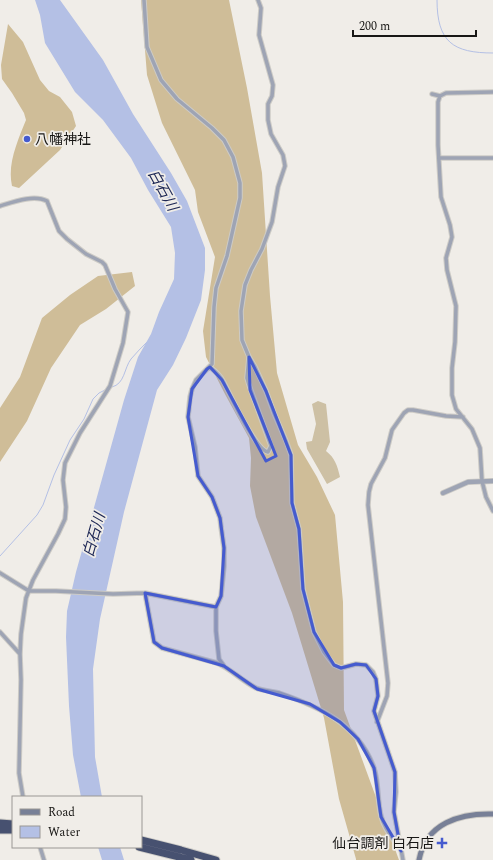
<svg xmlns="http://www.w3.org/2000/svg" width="493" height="860" font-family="Spectral,'Noto Sans JP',serif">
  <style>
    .green { fill: #cdc0a4 }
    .forest { fill: #cfbd98 }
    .water { fill: #b4c0e5 }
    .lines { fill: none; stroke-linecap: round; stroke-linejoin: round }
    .stream { stroke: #b4c0e5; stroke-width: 1 }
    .minor-casing { stroke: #cdcbc6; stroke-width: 5.5 }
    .tertiary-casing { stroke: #cdcbc6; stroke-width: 6 }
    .secondary-casing { stroke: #cdcbc6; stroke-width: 7 }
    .motorway-casing { stroke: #cdcbc6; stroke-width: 9 }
    .minor { stroke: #9ea4b4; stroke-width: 3.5 }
    .tertiary { stroke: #9ea4b4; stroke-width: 4.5 }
    .secondary { stroke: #788097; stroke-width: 5 }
    .motorway { stroke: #475170; stroke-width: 7 }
    .marked { fill: #455bcf; fill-opacity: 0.2; stroke: #455bcf; stroke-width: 3; stroke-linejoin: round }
    .poi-dot { fill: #455bcf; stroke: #f0ede8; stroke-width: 1.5 }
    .labels { text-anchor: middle; stroke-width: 3.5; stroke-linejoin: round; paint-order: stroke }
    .poi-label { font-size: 14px; fill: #181715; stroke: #f0ede8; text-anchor: start }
    .water-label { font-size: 15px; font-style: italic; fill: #1c2654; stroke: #f0ede8 }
  </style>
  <rect width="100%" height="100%" fill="#f0ede8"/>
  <!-- green -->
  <path class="green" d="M318,401L326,404L330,442L326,451C335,458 337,465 340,477L327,484L307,449L306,442L312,441L316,424L312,404Z"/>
  <!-- forest -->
  <path class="forest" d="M141,0H229L247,88L262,173L270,296L277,373L298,445L317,477L335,515L343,602L344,710L399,860H356V859L339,799L324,718L292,613L256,517L250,486L251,458L249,438L226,396L206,357L203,331L215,257L198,212L195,190L162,123L147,75Z
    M8,24L23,42L40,80L49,91L60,97L72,112L76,126L60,150L19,188L12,186C7,164 18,140 26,120L24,113L12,93L2,79L1,65Z
    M132,272L135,286L106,309L80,325L51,368L27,421L0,462V408L20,377L42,318L70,295L98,276Z"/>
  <!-- water -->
  <path class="water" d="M35,0H60L103,60L133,114L171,173L187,201L205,248V270L201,300L186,338L173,365L157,390L124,512L100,619L93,669L95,757L102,797H81L73,755L69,706L66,637L67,611L76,572L124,400L138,357L151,334L159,312L174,279L175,253L171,227L148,190L131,158L103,120L75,92L45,43L40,15Z
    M98,847H120L124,860H102Z"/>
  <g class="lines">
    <!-- stream -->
    <path class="stream" d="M437,0C437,42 453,53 493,53
      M112,387C125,384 124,368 131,359C136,353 142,347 147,342
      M0,556L37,515L43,505L54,475L70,440L84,419L93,399L99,393L107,389"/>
    <defs>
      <path id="minor" d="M144,0L147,47L161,80L177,99L212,128L224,140L233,157L240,183V198L227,256L216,288L214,307L212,364L196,380L192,389L190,397L188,417L195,447L198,476L212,497L220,518L221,527L224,548V566L221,596L216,607V631L219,659L224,666
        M258,0L261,8L259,35L273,85L272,96L268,104V120L271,134L283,155L285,166L278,187L272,222L262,249L251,270L245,285L241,311L242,340L249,357L255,367L266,391L274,413L286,441L291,455L292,503L299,529L303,589L314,632L324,652L334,665L341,668L356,664L366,665L373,672L376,679L378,696L374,711L395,772L396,792L394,812L403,860
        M493,92L446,93L440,96L438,102V145L441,197L450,225L452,237L446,258L447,270L456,306L455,342L452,368V395L456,409L472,429L480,448L482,481L486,497L493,511
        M432,94L440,96
        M439,158H493
        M0,206C13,202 34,194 47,201L59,231L67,239L86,254L102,262L105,265L115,289L128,312L123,343L110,386L80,433L65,463L63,480L66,507L65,519L58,534L33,580L26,598L21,634L20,654L21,680L19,773L23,797
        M210,367C215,371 220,375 223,381C230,394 255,450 268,452L271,446L249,385L247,378L249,357
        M0,573L29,591H56L113,594L145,593L216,607
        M145,593L154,642L162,648L217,663C231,669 242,681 256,688C263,691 272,691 279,693C320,707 358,724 374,768C379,783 377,800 381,816C384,829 394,840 401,850
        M0,632L20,654
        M377,722L387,696L388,683L368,505L369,492L371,484L385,458L392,430L404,413L408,410H413L446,416L463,417
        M40,847L44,860"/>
      <path id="tertiary" d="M443,493L468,482L493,481"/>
      <path id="secondary" d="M419,860C426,823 460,813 493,814"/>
      <path id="motorway" d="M0,823L13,824
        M0,830H13
        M141,840L181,850L216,860
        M139,847L191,860"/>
    </defs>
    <!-- minor casing -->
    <use href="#minor" class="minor-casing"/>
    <!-- tertiary casing -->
    <use href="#tertiary" class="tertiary-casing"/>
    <!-- secondary casing -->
    <use href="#secondary" class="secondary-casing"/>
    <!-- motorway casing -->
    <use href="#motorway" class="motorway-casing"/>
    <!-- minor -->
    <use href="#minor" class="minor"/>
    <!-- tertiary -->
    <use href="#tertiary" class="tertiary"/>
    <!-- secondary -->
    <use href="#secondary" class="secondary"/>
    <!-- motorway -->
    <use href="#motorway" class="motorway"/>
  </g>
  <!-- marked area -->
  <path class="marked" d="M249,357L266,391L291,455L292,503L299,529L303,589L314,632L334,665L341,668L356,664L366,665L376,679L378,696L374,711L395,772L394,812L401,851L381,817L374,768L358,739L340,722L310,704L257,689L224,666L162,648L154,642L145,593L216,607L221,596L224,548L220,518L212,497L198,476L188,417L192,389L207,369L210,367L222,380L266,461L276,456L250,390Z"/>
  <!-- markers -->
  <g class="poi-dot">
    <circle cx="27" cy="139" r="4"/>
    <path d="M440 837h4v4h4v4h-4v4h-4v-4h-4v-4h4z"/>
  </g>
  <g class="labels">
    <!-- poi labels -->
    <g class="poi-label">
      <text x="35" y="144">八幡神社</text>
      <text x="434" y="848" text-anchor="end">仙台調剤 白石店</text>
    </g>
    <!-- water labels -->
    <g class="water-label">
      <text transform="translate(163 190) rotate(61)" y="5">白石川</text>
      <text transform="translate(94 535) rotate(-74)" y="5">白石川</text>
    </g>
  </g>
  <!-- legend -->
  <rect x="12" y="796" width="130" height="52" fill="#f0ede8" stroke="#9a9794"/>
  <rect x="20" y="809" width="20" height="6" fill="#788097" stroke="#9a9794"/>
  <text x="48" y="816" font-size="12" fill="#181715">Road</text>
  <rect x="20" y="826" width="20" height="12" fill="#b4c0e5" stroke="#9a9794"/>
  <text x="48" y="836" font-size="12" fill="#181715">Water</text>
  <!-- scale -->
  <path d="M353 30v6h123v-6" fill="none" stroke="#181715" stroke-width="2"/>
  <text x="359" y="30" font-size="12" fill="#181715" stroke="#f0ede8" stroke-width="3" paint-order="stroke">200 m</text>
</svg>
